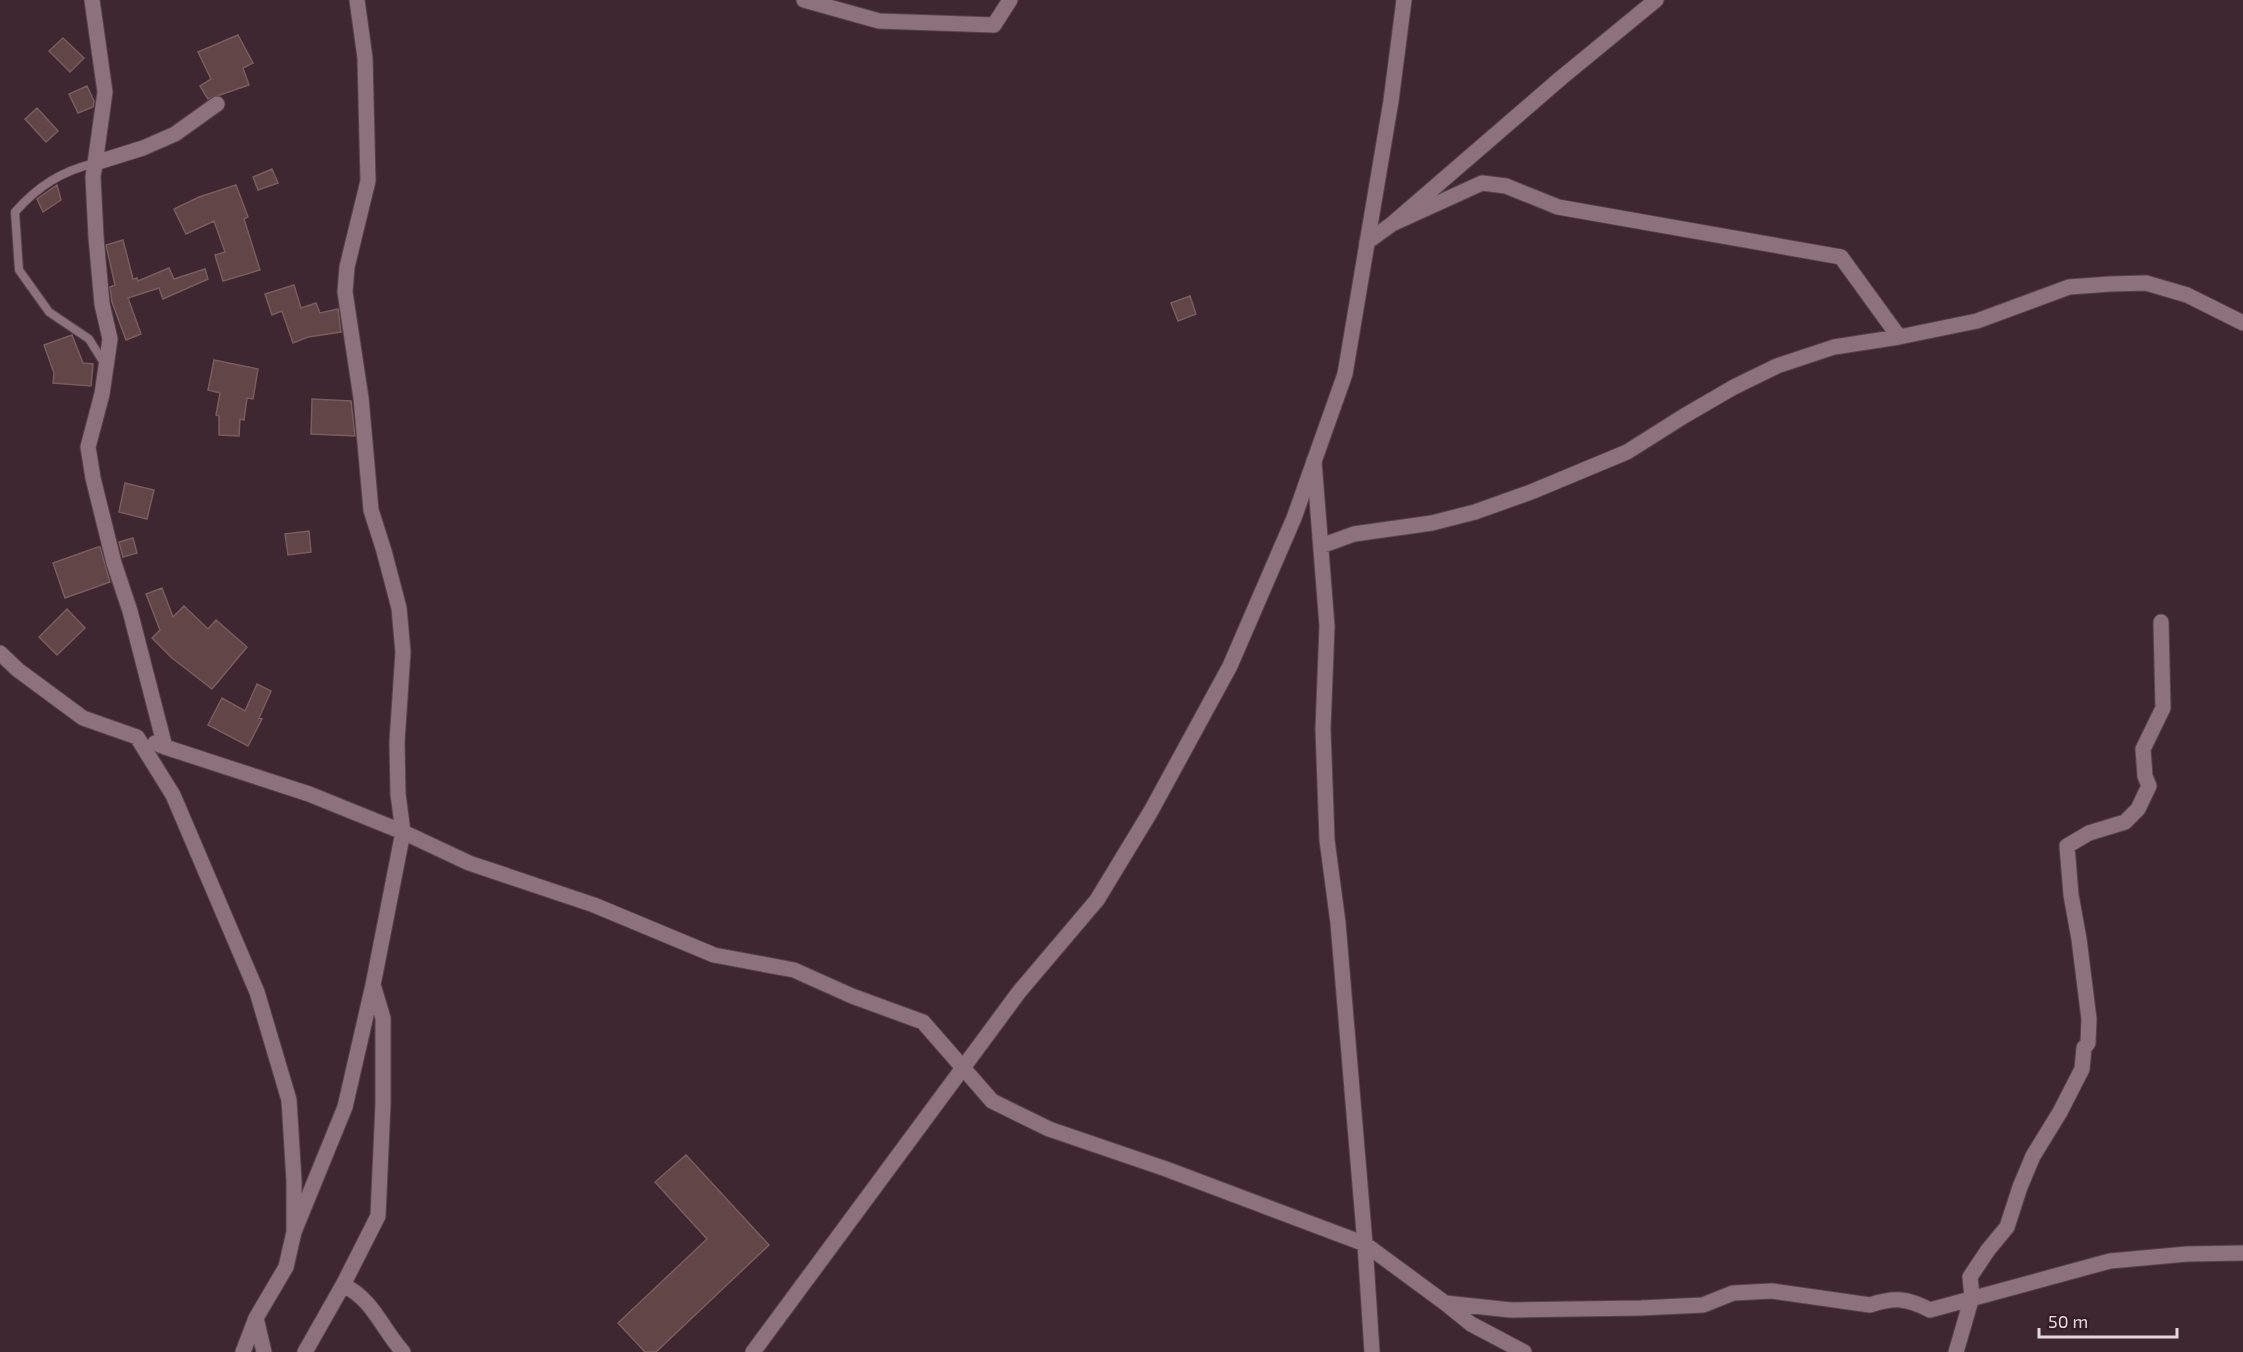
<svg xmlns="http://www.w3.org/2000/svg" width="2243" height="1352" font-family="'Exo 2',sans-serif">
  <style>
    .building { fill: #614547; stroke: #795c5e; stroke-width: 1.5 }
    .lines { fill: none; stroke-linecap: round; stroke-linejoin: round }
    .service-casing { stroke: #57434c; stroke-width: 10 }
    .minor-casing { stroke: #57434c; stroke-width: 17 }
    .tertiary-casing { stroke: #57434c; stroke-width: 17 }
    .service { stroke: #8d717c; stroke-width: 8 }
    .minor { stroke: #8d717c; stroke-width: 15 }
    .tertiary { stroke: #8d717c; stroke-width: 15 }
  </style>
  <rect width="100%" height="100%" fill="#3e2731"/>
  <!-- building -->
  <path class="building" d="M238,35L253,63L243,68L249,85L208,99L200,86L211,79L198,52Z
    M63,38L84,58L70,72L49,51Z
    M87,86L94,101L93,107L78,113L69,94Z
    M37,108L58,131L46,142L25,119Z
    M272,169L278,183L258,190L253,177Z
    M57,185L61,200L43,212L37,199Z
    M236,185L248,217L244,219L260,270L223,281L215,255L225,252L214,221L186,234L174,209L199,197Z
    M123,240L133,279L137,278L138,281L169,268L174,279L205,269L208,279L163,299L159,288L128,298L141,334L126,340L112,302L110,287L115,285L106,245Z
    M294,285L301,308L316,303L320,313L338,309L341,332L308,337L293,343L282,311L272,315L265,294Z
    M1190,296L1196,314L1178,321L1171,303Z
    M72,335L83,363L93,364L91,386L53,383L54,373L44,345Z
    M214,360L258,369L253,399L247,398L244,420L240,419L239,436L219,435V416L216,415L220,393L208,390Z
    M312,399L351,401L355,436L311,434Z
    M125,483L154,490L147,519L119,512Z
    M309,531L311,552L288,555L285,534Z
    M133,538L137,553L123,557L119,542Z
    M98,547H100L110,582L65,598L53,563Z
    M162,588L173,617L184,606L208,629L216,620L247,647L212,689L172,658L152,638L160,630L146,594Z
    M67,609L85,628L57,655L39,637Z
    M257,684L271,691L259,718L262,719L248,746L208,725L222,698L245,711Z
    M686,1155L769,1245L656,1352H645L618,1323L707,1239L655,1182Z"/>
  <g class="lines">
    <defs>
      <path id="service" d="M95,163C62,171 38,186 15,212L19,270L49,312L89,339L104,363"/>
      <path id="minor" d="M92,0L105,92L94,171
        M804,0L879,21L994,25L1010,0
        M1656,0L1561,78L1392,224L1482,183L1506,186L1558,207L1841,257L1899,337L1977,321L2069,287L2110,284L2146,283L2187,295L2243,323
        M1367,242L1392,224
        M1314,461L1327,626L1323,729L1327,840L1338,923L1365,1244L1372,1352
        M1321,546L1354,534L1432,523L1475,512L1531,492L1627,452L1684,416L1734,387L1777,366L1834,347L1899,337
        M0,653L18,670L83,718L137,737L173,795L257,992L289,1100L294,1181V1232L286,1267L256,1318L264,1352
        M155,743L165,747L130,611L114,563L93,478L88,447L102,394L110,339L102,304L96,237L93,177L95,163L143,148L175,134L217,104
        M165,747L309,794L403,832L469,863L594,905L714,955L794,970L852,996L923,1022L992,1101L1049,1129L1166,1169L1365,1244L1445,1303L1511,1310L1641,1308L1703,1305L1733,1293L1772,1291L1870,1305C1895,1297 1907,1298 1930,1310L2110,1261L2187,1254L2243,1253
        M294,1232L345,1107L373,985L403,832L398,794L397,742L403,652L399,608L384,551L371,510L361,398L345,292L347,267L368,181L365,58L357,0
        M343,1285C373,1299 382,1329 403,1352
        M1445,1303L1471,1324L1524,1352
        M243,1352L256,1318
        M305,1352L343,1285L378,1216L383,1104V1018L374,988
        M1956,1352L1972,1297L1970,1277L1988,1250L2007,1227L2020,1187L2033,1156L2060,1112L2082,1069L2084,1048L2088,1043L2089,1019L2079,939L2071,895L2067,846L2089,833L2125,822L2138,809L2149,786L2145,776L2143,749L2163,708L2161,622"/>
      <path id="tertiary" d="M753,1352L1019,992L1097,900L1151,811L1230,666L1294,518L1345,374L1391,101L1404,0"/>
    </defs>
    <!-- service casing -->
    <use href="#service" class="service-casing"/>
    <!-- minor casing -->
    <use href="#minor" class="minor-casing"/>
    <!-- tertiary casing -->
    <use href="#tertiary" class="tertiary-casing"/>
    <!-- service -->
    <use href="#service" class="service"/>
    <!-- minor -->
    <use href="#minor" class="minor"/>
    <!-- tertiary -->
    <use href="#tertiary" class="tertiary"/>
  </g>
  <!-- scale -->
  <path d="M2039 1328v9h138v-9" fill="none" stroke="#e7d7dd" stroke-width="3"/>
  <text x="2048" y="1328" font-size="18" fill="#e7d7dd" stroke="#341d27" stroke-width="4.5" paint-order="stroke">50 m</text>
</svg>
